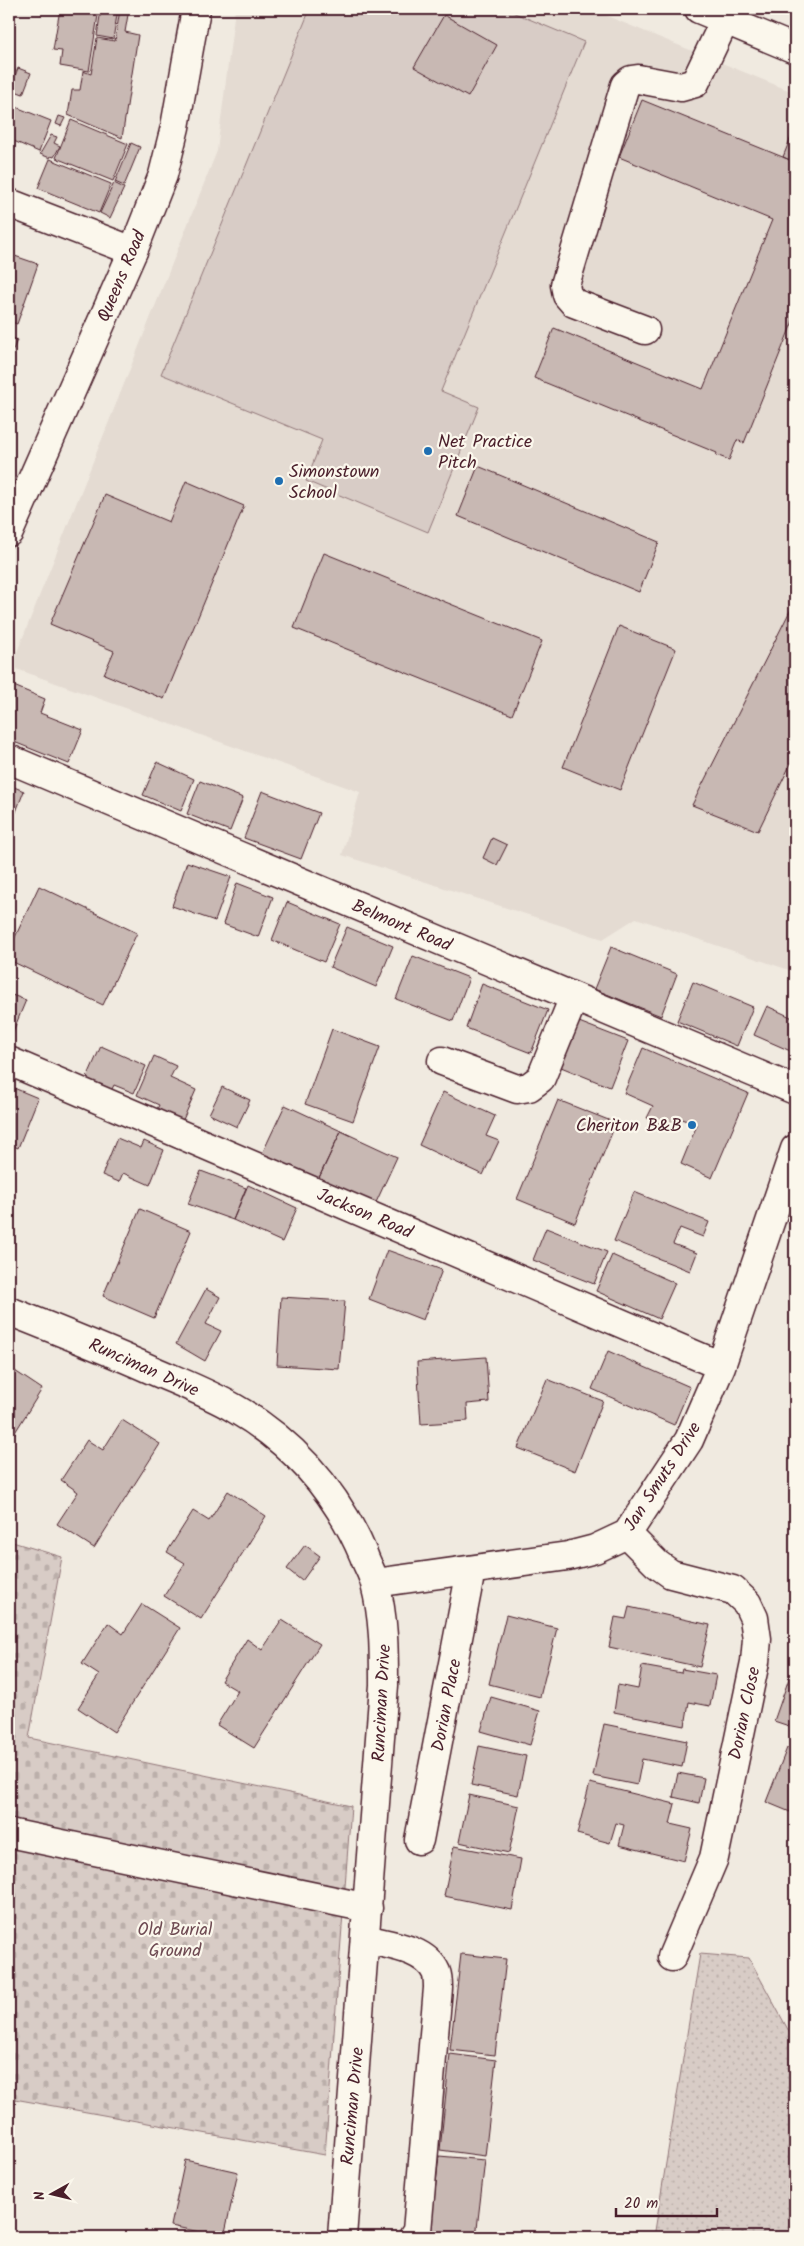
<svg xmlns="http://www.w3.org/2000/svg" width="804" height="2246" font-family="Kalam,sans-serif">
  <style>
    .built { fill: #e4dbd2; fill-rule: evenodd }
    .green { fill: url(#green-dots); stroke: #917678 }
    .cemetery { fill: url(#cemetery-stones); stroke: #917678 }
    .pitch { fill: #d8ccc6; stroke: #917678 }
    .building { fill: #c8b8b3; stroke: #4a1f2b }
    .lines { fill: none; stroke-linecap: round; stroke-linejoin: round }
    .minor-casing { stroke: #4a1f2b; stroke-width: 31 }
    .major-casing { stroke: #4a1f2b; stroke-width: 31 }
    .minor { stroke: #fbf7ec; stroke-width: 28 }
    .major { stroke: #fbf7ec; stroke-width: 28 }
    .poi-dot { fill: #1f6fb2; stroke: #fbf7ec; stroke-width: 2 }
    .labels { text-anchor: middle; stroke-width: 4.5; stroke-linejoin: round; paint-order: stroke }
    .street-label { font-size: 18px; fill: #4a1f2b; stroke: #fbf7ec }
    .poi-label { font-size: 18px; fill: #4a1f2b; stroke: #fbf7ec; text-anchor: start }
    .park-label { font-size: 18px; fill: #6e4a52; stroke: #fbf7ec }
  </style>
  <defs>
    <pattern id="green-dots" width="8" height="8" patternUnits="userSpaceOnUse" patternTransform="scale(1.25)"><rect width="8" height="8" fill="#d8ccc6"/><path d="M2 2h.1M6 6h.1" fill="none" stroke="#bbafaa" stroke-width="1.8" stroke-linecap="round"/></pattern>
    <pattern id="cemetery-stones" width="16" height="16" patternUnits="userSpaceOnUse" patternTransform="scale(1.25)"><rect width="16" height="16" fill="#d8ccc6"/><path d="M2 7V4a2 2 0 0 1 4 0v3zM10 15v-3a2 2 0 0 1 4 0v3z" fill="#bbafaa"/></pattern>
  </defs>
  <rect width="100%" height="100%" fill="#f0eae0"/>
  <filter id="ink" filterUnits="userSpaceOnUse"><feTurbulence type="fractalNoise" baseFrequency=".02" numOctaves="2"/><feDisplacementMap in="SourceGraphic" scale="10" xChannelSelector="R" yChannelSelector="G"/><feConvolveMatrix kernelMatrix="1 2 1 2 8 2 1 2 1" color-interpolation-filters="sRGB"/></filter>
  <g filter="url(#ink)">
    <!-- built -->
    <path class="built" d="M235,9H590L795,93V162L643,100L619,157L772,220L703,389L554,329L534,378L717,453L716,455L729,460L737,440L744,442L795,316V601L693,805L758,831L795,755V972L636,918L603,939L342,855L360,792L11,667L217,151ZM479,466L659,542L639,592L458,516ZM324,553L542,641L512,715L295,628ZM676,650L620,789L563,767Z"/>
    <!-- green -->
    <path class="green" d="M700,1954L749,1958L791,2035L795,2025V2237H654Z"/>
    <!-- cemetery -->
    <path class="cemetery" d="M9,1541L62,1557L29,1738L351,1806L325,2155L9,2098Z"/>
    <!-- pitch -->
    <path class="pitch" d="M310,9H505L584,42L441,391L479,407L428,532L306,481L322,440L161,374Z"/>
    <!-- building -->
    <path class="building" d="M60,9H99L89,71L60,66L62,51L53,50Z
      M101,9H118L113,39L97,36Z
      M120,9H129L125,32L138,35L122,138L68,115L72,90H80L83,71L91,74L97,38L115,41Z
      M444,15L497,45L468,97L414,67Z
      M9,67L15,70L9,87Z
      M18,68L31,73L23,94L10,89Z
      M642,100L795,162V316L744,443L737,440L729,460L716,455L717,453L534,378L554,328L703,389L772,220L619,157Z
      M11,105L51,121L39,152L9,139V111Z
      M59,116L65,118L61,126L56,124Z
      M71,120L128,144L113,181L56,158Z
      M795,127V162L783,157Z
      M51,135L57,137L54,143L60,146L54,157L51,156L50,158L40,154Z
      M131,143L140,147L124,186L115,182Z
      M50,159L111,184L99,213L38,188Z
      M114,183L124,188L110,218L100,213Z
      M9,254L38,264L17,324L9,321Z
      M9,336L17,340L9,360Z
      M478,466L659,542L639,592L458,516Z
      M186,481L244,506L164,699L104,674L114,651L50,624L105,495L169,522Z
      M324,553L542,641L512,715L294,628Z
      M795,601V755L758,831L692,805Z
      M619,626L676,649L620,790L563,767Z
      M9,684L45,699L40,713L83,730L69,764L9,740Z
      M157,762L194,779L181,811L143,795Z
      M200,781L243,798L230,831L187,814Z
      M9,785L24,791L9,830Z
      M262,791L319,813L301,859L244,838Z
      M492,838L507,845L497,865L483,858Z
      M187,862L231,877L215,921L172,906Z
      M237,883L273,897L258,937L223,924Z
      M39,886L137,933L103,1005L9,960V950Z
      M287,902L340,924L324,962L272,940Z
      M347,927L393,946L376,987L330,967Z
      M611,947L677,974L661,1016L594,989Z
      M413,956L469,978L453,1021L396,999Z
      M693,982L753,1007L737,1046L677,1021Z
      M482,984L548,1010L531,1053L466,1028Z
      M9,994L26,1000L9,1041Z
      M767,1006L795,1019V1053L754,1035Z
      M579,1022L628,1041L610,1087L561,1067Z
      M332,1029L380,1047L353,1121L305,1104Z
      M101,1046L146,1066L134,1093L114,1085L111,1091L86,1080Z
      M643,1048L748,1093L712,1178L681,1164L697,1125L679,1118L674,1130L647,1118L653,1106L624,1093Z
      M154,1056L176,1066L170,1078L196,1090L182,1122L156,1111L159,1105L137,1095Z
      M9,1086L38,1098L18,1148L9,1144Z
      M222,1087L250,1100L237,1127L209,1114Z
      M443,1092L495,1116L486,1136L499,1141L483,1175L419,1145Z
      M558,1100L616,1123L575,1223L517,1199Z
      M285,1105L341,1131L317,1182L261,1156Z
      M341,1131L397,1157L373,1209L317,1182Z
      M117,1138L141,1148L144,1141L164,1150L150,1185L123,1173L119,1182L102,1175Z
      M201,1171L246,1188L233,1220L188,1204Z
      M248,1185L297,1208L282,1242L233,1220Z
      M634,1192L709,1222L703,1237L680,1228L673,1244L697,1253L690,1271L614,1241Z
      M140,1209L191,1231L154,1318L103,1296Z
      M546,1228L607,1252L594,1284L533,1260Z
      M387,1250L442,1270L423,1320L369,1299Z
      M612,1255L675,1283L659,1319L596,1291Z
      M206,1289L220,1297L206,1324L221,1331L205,1361L176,1344Z
      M281,1297L345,1301L339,1369L277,1365Z
      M608,1351L690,1387L674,1425L592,1389Z
      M486,1357L489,1402L467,1404L468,1421L421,1424L417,1362Z
      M9,1367L42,1389L9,1442Z
      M547,1379L603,1401L575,1471L518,1448Z
      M122,1420L160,1444L94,1548L57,1524L78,1492L61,1480L87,1440L103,1450Z
      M228,1491L266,1516L201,1619L164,1596L185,1563L167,1552L193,1511L209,1521Z
      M305,1545L320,1556L302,1581L287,1569Z
      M142,1604L180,1628L114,1732L78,1708L99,1675L82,1664L108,1623L123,1634Z
      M629,1607L710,1625L700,1667L609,1647L615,1617L626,1619Z
      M506,1615L557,1628L540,1697L489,1684Z
      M282,1620L320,1644L254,1748L217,1725L238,1691L221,1681L247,1639L262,1650Z
      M642,1666L681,1673L682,1669L716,1675L710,1706L689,1702L685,1726L614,1712L618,1685L638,1689Z
      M792,1670L795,1671V1728L774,1721Z
      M491,1697L540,1711L530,1745L481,1731Z
      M604,1724L687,1741L682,1767L642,1759L637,1785L593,1776Z
      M479,1746L526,1756L518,1795L471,1785Z
      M787,1748L795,1751V1814L766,1802Z
      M678,1773L704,1778L699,1803L673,1797Z
      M590,1783L675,1804L670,1824L692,1829L684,1861L619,1845L624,1825L616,1823L610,1843L577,1834Z
      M469,1795L519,1806L509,1853L459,1842Z
      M454,1846L521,1859L512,1910L444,1896Z
      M461,1954L506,1959L495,2055L450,2050Z
      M450,2054L496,2060L485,2156L440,2150Z
      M439,2156L485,2160L476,2237H430Z
      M185,2160L238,2172L224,2237L171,2226Z"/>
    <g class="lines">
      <defs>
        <path id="minor" d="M699,9L795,49
          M9,203L133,251
          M645,330L574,303L567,295L565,285L625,85L631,80L638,79L681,87L695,83L725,20L727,9
          M9,759L795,1090
          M9,1061L721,1366
          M442,1061L517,1089L529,1087L541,1078L574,997
          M9,1311C57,1330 105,1349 152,1370C179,1382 208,1393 234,1408C295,1443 337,1492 364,1556C367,1565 373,1574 375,1584C384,1617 384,1651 384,1685L342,2237
          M627,1534L657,1564L671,1574L733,1590L747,1603L754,1618L757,1639L755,1662L714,1858L672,1957
          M375,1583L568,1556L595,1549L627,1534L689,1440L721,1366L795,1149
          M9,1833L368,1908
          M419,1840L471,1570
          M365,1939C388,1945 425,1948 436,1972C438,1977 438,1983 438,1988L417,2231L413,2237"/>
        <path id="major" d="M9,532L133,251L163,175L175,127L196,9"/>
      </defs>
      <!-- minor casing -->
      <use href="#minor" class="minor-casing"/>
      <!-- major casing -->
      <use href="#major" class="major-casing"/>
      <!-- minor -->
      <use href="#minor" class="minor"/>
      <!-- major -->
      <use href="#major" class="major"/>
    </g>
  </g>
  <!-- markers -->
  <g class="poi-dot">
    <circle cx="428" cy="451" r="5"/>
    <circle cx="279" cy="481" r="5"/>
    <circle cx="692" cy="1125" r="5"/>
  </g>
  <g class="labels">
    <!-- street labels -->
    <g class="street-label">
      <text transform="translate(121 276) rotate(-67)" y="6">Queens Road</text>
      <text transform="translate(402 925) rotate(23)" y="6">Belmont Road</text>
      <text transform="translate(365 1213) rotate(23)" y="6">Jackson Road</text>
      <text transform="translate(144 1367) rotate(24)" y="6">Runciman Drive</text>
      <text transform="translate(662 1476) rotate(-57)" y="6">Jan Smuts Drive</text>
      <text transform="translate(381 1703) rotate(-87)" y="6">Runciman Drive</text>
      <text transform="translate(446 1705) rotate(-79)" y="6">Dorian Place</text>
      <text transform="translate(744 1713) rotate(-78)" y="6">Dorian Close</text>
      <text transform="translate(352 2106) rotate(-85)" y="6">Runciman Drive</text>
    </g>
    <!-- poi labels -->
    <g class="poi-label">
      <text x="438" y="447">Net Practice<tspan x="438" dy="21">Pitch</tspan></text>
      <text x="289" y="477">Simonstown<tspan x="289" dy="21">School</tspan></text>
      <text x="682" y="1131" text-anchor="end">Cheriton B&amp;B</text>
    </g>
    <!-- park labels -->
    <g class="park-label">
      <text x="175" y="1935">Old Burial<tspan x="175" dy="21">Ground</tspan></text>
    </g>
  </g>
  <!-- margin -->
  <rect width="804" height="2246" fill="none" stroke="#fbf7ec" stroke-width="30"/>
  <rect x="15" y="15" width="774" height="2216" fill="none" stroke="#4a1f2b" stroke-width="2" filter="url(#ink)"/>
  <!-- north arrow -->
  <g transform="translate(52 2194) rotate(262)" stroke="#fbf7ec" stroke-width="4" paint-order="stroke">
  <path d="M0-4L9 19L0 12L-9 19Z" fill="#4a1f2b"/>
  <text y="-8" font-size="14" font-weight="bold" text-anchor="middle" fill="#4a1f2b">N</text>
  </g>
  <!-- scale -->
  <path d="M616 2208v8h101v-8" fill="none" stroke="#4a1f2b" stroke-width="2.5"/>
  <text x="624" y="2208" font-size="15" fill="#4a1f2b" stroke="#fbf7ec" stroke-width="4" paint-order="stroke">20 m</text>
</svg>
